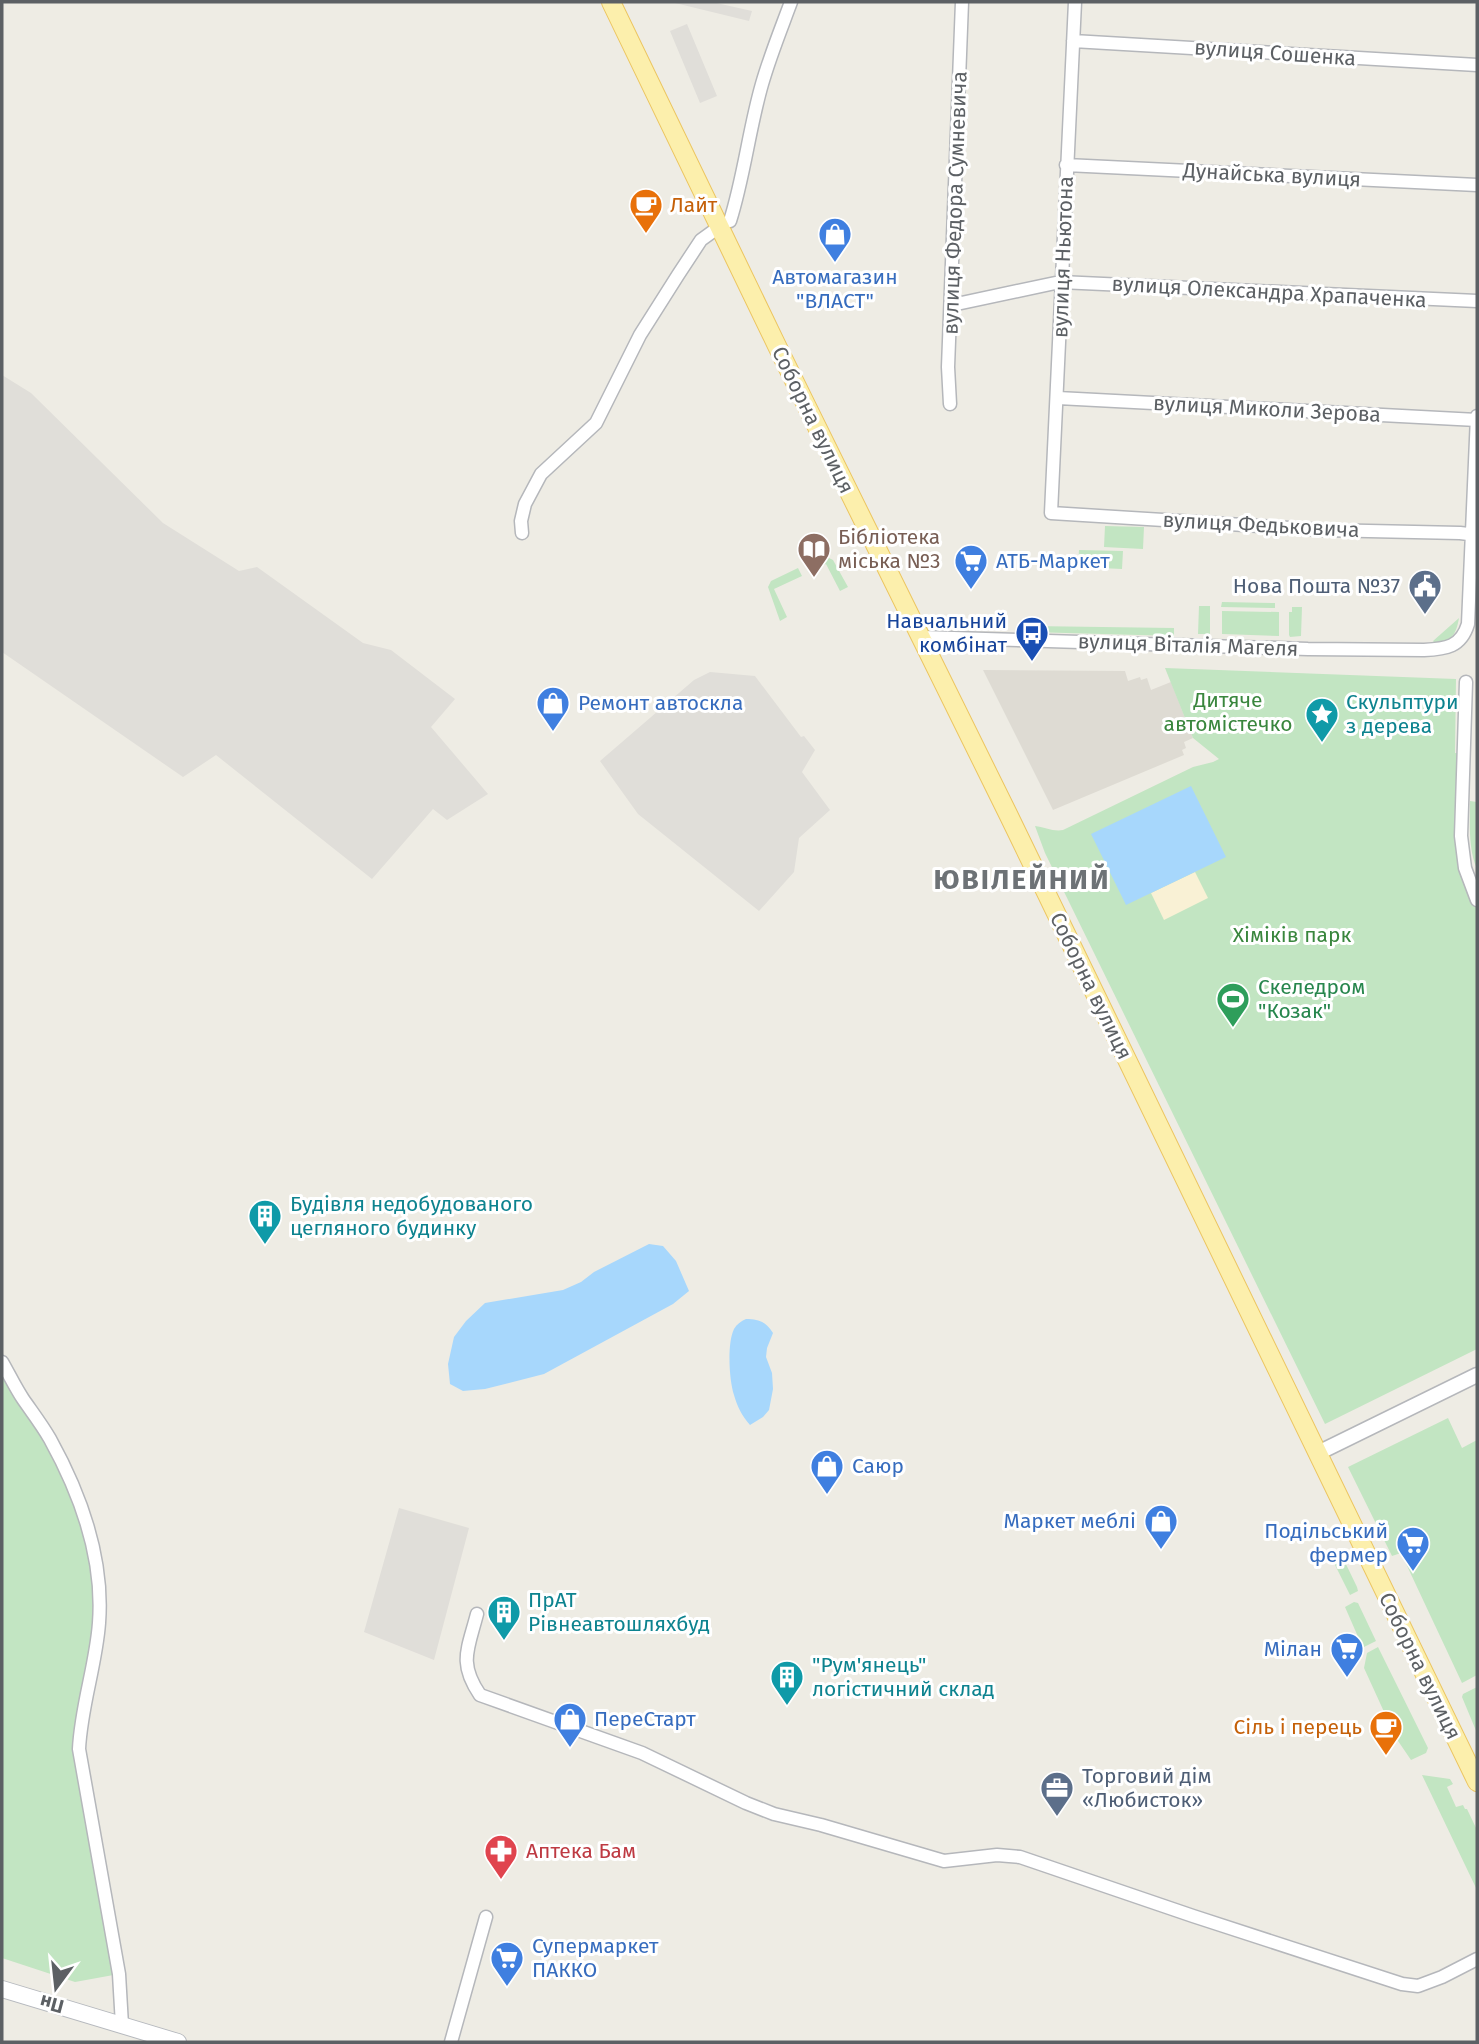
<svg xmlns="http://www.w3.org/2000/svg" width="1479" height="2044" font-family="'Fira Sans',sans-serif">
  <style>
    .industrial { fill: #e0ded9 }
    .education { fill: #dedbd3 }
    .green { fill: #c2e5c2 }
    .sand { fill: #f9f1d5 }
    .water { fill: #a7d7fc }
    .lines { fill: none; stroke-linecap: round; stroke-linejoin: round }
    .minor-casing { stroke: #b5b7bb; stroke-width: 15 }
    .tertiary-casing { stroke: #b5b7bb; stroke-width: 17 }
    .secondary-casing { stroke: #b6b9be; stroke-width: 18 }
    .primary-casing { stroke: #ecc560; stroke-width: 20 }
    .minor { stroke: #fff; stroke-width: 12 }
    .tertiary { stroke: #fff; stroke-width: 14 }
    .secondary { stroke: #fff; stroke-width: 16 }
    .primary { stroke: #fcefac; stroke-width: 18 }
    .labels { text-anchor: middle; stroke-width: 6; stroke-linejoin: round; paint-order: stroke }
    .street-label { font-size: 21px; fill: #5c6064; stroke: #fff }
    .food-label { font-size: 21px; fill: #c56008; stroke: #fff; text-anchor: start }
    .shop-label { font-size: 21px; fill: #366cbe; stroke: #fff; text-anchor: start }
    .education-label { font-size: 21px; fill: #785e54; stroke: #fff; text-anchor: start }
    .service-label { font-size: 21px; fill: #4e5e75; stroke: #fff; text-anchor: end }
    .transit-label { font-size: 21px; fill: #164399; stroke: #fff; text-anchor: end }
    .park-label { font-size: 21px; fill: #39863d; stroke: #fff }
    .culture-label { font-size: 21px; fill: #0d838f; stroke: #fff; text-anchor: start }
    .leisure-label { font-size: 21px; fill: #27864d; stroke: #fff; text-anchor: start }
    .health-label { font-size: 21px; fill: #be3a42; stroke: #fff; text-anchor: start }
    .district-label { font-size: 28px; font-weight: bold; letter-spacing: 2px; fill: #6d7276; stroke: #fff }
  </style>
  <rect width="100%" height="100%" fill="#eeece4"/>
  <!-- industrial -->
  <path class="industrial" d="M675,2H712L752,11L749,21L675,3Z
    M687,24L717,96L700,103L670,31Z
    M2,375L31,393L163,523L239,571L257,567L363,643L391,650L455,699L431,727L488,794L447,820L433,809L372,879L216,755L183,777L2,652Z
    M710,672L755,676L801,737L804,736L815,750L802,772L830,810L799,838L794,872L759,911L638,814L600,761L694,680Z
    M399,1508L469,1528L434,1660L364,1632Z"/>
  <!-- education -->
  <path class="education" d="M983,670L1125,671L1128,681L1140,677L1141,680L1147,678L1151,690L1171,682L1193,738L1184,742L1186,748L1182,750L1184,755L1053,810Z"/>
  <!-- green -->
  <path class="green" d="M1105,526L1144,527L1143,549L1104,547Z
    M1079,550L1123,551L1122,569L1078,567Z
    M823,555L833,560L848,587L840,591L826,564L811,571L807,563Z
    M798,568L802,576L774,589L787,617L780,621L768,587L771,581Z
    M1222,602L1275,603V608L1221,607Z
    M1199,606H1210V634H1198Z
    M1292,607H1302L1301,636L1290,637L1289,635V612H1292Z
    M1222,611L1279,612V636L1222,634Z
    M1459,618C1456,635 1452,640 1436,645L1433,641Z
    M1031,626L1174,628V636L1030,632Z
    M1165,668L1456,679L1455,753L1463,754L1461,836L1477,900V1349L1325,1424L1045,853L1035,826C1044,827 1054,832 1063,830L1193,767L1213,762L1219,759L1193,738Z
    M1470,801L1477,802V869C1468,848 1470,824 1470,801Z
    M2,1362L49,1438L94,1546L99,1622L80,1722L119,1974L75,1982L2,1958Z
    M1448,1418L1462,1448L1477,1440V1675L1462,1683L1401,1553L1392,1556L1348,1467Z
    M1340,1555L1342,1556L1357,1587L1358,1591L1350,1595L1332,1559Z
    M1354,1602L1358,1603L1376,1641L1364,1647L1355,1642L1359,1639L1345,1607Z
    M1378,1647L1428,1748L1426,1753L1411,1760L1396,1738L1364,1668L1367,1653Z
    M1477,1687V1733L1462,1697L1463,1694Z
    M1422,1775L1450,1779L1453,1784L1447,1787L1456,1807L1463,1805L1465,1809H1467L1477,1830V1890Z"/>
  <!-- sand -->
  <path class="sand" d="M1195,872L1208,898L1164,920L1151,893Z"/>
  <!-- water -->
  <path class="water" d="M1191,786L1226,857L1126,905L1091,834Z
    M649,1244L663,1246L676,1261L689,1291L673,1304L544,1374L485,1389L463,1391L450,1384L448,1364L454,1337L466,1321L485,1303L563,1290L581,1282L594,1272Z
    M746,1319C759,1319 766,1322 773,1333L767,1348L766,1357L772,1373L773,1389L769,1410L763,1417L750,1425C742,1416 737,1406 734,1395C729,1380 727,1343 734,1329C737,1324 741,1321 746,1319Z"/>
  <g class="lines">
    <defs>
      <path id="minor" d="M1075,2L1051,513L1323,530L1460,533L1477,535
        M1073,41L1477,65
        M1066,165L1477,185
        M730,221C744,177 749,129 762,84C770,56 781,29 791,2
        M952,305L1060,282L1477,301
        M1058,398L1477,420
        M950,404L948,367L962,2
        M522,533L521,521L525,504L541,474L596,423L640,335L678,275L701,240L719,227
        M921,637L1308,649L1424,650C1446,649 1461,647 1468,624L1477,416
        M1466,682L1461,836L1465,868L1477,900
        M2,1362C9,1374 15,1387 23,1399C32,1412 42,1425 50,1439C81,1495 104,1558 99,1623C96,1665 81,1706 79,1749L119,1974L122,2025
        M477,1614C468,1649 458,1663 480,1695L642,1753L746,1803L774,1814L821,1825L944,1861L997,1855L1020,1857L1193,1916L1402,1984L1418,1986L1442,1977L1477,1959
        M451,2042L486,1917"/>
      <path id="tertiary" d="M1318,1453L1477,1375"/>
      <path id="secondary" d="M2,1989L178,2042"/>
      <path id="primary" d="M611,2L778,348L1008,814L1477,1782"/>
    </defs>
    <!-- minor casing -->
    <use href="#minor" class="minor-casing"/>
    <!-- tertiary casing -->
    <use href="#tertiary" class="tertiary-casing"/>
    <!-- secondary casing -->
    <use href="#secondary" class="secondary-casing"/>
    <!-- primary casing -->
    <use href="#primary" class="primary-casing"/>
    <!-- minor -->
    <use href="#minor" class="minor"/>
    <!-- tertiary -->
    <use href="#tertiary" class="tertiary"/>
    <!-- secondary -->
    <use href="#secondary" class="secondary"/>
    <!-- primary -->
    <use href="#primary" class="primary"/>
  </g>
  <!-- icons -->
  <defs>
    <symbol id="cafe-pin" viewBox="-11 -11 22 30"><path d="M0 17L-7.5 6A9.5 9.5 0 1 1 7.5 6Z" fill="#e8710a" stroke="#fff"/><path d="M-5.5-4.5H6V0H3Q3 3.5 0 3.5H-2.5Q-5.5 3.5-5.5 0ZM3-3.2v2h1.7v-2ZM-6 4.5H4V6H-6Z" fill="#fff"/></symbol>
    <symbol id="shop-pin" viewBox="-11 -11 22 30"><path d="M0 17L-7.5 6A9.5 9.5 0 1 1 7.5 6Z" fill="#3f7fe0" stroke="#fff"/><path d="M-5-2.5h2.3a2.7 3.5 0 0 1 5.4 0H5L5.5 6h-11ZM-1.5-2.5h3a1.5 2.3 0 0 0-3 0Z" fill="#fff"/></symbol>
    <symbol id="library-pin" viewBox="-11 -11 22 30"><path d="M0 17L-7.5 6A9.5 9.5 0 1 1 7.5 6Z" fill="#8d6e63" stroke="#fff"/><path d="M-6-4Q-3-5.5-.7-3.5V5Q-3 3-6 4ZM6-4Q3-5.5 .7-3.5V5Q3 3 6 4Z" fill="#fff"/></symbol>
    <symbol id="supermarket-pin" viewBox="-11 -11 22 30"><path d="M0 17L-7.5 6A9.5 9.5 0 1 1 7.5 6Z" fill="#3f7fe0" stroke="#fff"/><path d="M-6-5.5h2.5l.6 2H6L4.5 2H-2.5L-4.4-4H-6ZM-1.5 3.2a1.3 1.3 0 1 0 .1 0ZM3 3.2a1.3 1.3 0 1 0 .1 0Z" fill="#fff"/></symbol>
    <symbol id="civic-pin" viewBox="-11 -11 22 30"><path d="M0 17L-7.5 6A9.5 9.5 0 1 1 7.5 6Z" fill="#5c6f8a" stroke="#fff"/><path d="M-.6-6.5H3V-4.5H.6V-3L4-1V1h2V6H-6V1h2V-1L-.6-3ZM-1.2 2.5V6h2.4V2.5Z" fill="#fff"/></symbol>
    <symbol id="bus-pin" viewBox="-11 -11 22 30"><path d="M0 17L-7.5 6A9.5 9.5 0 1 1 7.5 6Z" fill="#1a4fb4" stroke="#fff"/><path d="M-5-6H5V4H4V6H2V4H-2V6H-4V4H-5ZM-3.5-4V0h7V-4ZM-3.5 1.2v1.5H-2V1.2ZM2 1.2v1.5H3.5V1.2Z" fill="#fff"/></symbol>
    <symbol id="sight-pin" viewBox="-11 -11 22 30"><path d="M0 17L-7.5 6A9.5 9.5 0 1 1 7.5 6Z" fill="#0f9aa8" stroke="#fff"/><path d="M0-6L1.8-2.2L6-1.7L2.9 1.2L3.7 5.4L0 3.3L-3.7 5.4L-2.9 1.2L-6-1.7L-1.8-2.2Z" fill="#fff"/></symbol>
    <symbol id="stadium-pin" viewBox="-11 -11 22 30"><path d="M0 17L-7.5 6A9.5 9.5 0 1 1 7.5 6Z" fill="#2e9e5b" stroke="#fff"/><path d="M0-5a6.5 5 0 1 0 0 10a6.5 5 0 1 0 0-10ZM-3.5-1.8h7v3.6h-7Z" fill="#fff"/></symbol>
    <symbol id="building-pin" viewBox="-11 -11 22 30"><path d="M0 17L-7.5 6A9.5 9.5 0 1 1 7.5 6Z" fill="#0f9aa8" stroke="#fff"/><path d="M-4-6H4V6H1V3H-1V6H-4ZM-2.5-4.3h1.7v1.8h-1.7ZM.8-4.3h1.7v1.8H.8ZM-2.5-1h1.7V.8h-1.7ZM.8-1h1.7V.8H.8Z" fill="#fff"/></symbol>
    <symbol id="office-pin" viewBox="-11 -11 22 30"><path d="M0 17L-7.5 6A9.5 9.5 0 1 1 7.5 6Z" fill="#5c6f8a" stroke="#fff"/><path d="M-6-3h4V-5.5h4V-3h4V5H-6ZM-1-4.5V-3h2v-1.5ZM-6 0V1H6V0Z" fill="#fff"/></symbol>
    <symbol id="pharmacy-pin" viewBox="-11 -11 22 30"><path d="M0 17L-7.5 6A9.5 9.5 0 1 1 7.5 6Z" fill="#e0444e" stroke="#fff"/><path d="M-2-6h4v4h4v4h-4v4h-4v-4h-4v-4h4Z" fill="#fff"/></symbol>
  </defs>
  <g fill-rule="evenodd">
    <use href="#cafe-pin" x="627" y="186" width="38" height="52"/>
    <use href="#shop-pin" x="816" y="215" width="38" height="52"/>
    <use href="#library-pin" x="795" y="530" width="38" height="52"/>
    <use href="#supermarket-pin" x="952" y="542" width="38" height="52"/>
    <use href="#civic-pin" x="1406" y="567" width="38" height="52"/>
    <use href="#bus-pin" x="1013" y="614" width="38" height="52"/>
    <use href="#shop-pin" x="534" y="684" width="38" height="52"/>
    <use href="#sight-pin" x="1303" y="695" width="38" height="52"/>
    <use href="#stadium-pin" x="1214" y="980" width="38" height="52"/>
    <use href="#building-pin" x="246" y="1197" width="38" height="52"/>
    <use href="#shop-pin" x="808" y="1447" width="38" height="52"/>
    <use href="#shop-pin" x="1142" y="1502" width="38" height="52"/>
    <use href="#supermarket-pin" x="1394" y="1524" width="38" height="52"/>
    <use href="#building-pin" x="485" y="1593" width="38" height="52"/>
    <use href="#supermarket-pin" x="1328" y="1630" width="38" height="52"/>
    <use href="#building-pin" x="768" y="1658" width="38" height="52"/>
    <use href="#shop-pin" x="551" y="1700" width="38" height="52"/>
    <use href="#cafe-pin" x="1367" y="1708" width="38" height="52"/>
    <use href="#office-pin" x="1038" y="1769" width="38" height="52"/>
    <use href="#pharmacy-pin" x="482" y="1832" width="38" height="52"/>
    <use href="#supermarket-pin" x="488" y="1939" width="38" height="52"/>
  </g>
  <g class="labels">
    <!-- street labels -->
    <g class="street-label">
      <text transform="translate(1275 53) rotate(4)" y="7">вулиця Сошенка</text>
      <text transform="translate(1272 175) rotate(3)" y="7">Дунайська вулиця</text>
      <text transform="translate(955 203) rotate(-88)" y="7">вулиця Федора Сумневича</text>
      <text transform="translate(1063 257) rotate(-88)" y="7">вулиця Ньютона</text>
      <text transform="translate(1269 292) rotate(3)" y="7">вулиця Олександра Храпаченка</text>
      <text transform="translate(1267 409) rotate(3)" y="7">вулиця Миколи Зерова</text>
      <text transform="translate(813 420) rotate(64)" y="7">Соборна вулиця</text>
      <text transform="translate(1261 525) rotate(3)" y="7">вулиця Федьковича</text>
      <text transform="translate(1188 645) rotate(2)" y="7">вулиця Віталія Магеля</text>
      <text transform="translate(1091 986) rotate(64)" y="7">Соборна вулиця</text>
      <text transform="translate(1420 1666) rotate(64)" y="7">Соборна вулиця</text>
    </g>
    <!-- food labels -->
    <g class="food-label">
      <text x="670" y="212">Лайт</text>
      <text x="1362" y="1734" text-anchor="end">Сіль і перець</text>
    </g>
    <!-- shop labels -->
    <g class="shop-label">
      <text x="835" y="284" text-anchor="middle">Автомагазин<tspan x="835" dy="24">"ВЛАСТ"</tspan></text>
      <text x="996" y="568">АТБ-Маркет</text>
      <text x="578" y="710">Ремонт автоскла</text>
      <text x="852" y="1473">Саюр</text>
      <text x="1136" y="1528" text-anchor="end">Маркет меблі</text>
      <text x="1388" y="1538" text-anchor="end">Подільський<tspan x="1388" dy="24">фермер</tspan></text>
      <text x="1322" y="1656" text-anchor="end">Мілан</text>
      <text x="594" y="1726">ПереСтарт</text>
      <text x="532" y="1953">Супермаркет<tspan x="532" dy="24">ПАККО</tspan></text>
    </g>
    <!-- education labels -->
    <g class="education-label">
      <text x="838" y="544">Бібліотека<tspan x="838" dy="24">міська №3</tspan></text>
    </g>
    <!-- service labels -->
    <g class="service-label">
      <text x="1400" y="593">Нова Пошта №37</text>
      <text x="1082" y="1783" text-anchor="start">Торговий дім<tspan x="1082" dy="24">«Любисток»</tspan></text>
    </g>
    <!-- transit labels -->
    <g class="transit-label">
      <text x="1007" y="628">Навчальний<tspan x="1007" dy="24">комбінат</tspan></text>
    </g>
    <!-- park labels -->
    <g class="park-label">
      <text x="1228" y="707">Дитяче<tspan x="1228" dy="24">автомістечко</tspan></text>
      <text x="1292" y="942">Хіміків парк</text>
    </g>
    <!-- culture labels -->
    <g class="culture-label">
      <text x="1346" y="709">Скульптури<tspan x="1346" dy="24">з дерева</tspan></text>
      <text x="290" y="1211">Будівля недобудованого<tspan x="290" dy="24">цегляного будинку</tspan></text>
      <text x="528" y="1607">ПрАТ<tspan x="528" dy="24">Рівнеавтошляхбуд</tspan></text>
      <text x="812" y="1672">"Рум'янець"<tspan x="812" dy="24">логістичний склад</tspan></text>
    </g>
    <!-- leisure labels -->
    <g class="leisure-label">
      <text x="1258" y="994">Скеледром<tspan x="1258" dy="24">"Козак"</tspan></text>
    </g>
    <!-- health labels -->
    <g class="health-label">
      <text x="526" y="1858">Аптека Бам</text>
    </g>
    <!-- district labels -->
    <g class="district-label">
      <text x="1022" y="889">ЮВІЛЕЙНИЙ</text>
    </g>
  </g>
  <!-- border -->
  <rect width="1479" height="2044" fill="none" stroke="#5c6064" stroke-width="7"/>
  <!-- north arrow -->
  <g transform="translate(56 1988) rotate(195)" stroke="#ffffff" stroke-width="5" paint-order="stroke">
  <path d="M0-5L12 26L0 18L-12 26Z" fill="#5c6064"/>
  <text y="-10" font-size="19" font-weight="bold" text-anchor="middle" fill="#5c6064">Пн</text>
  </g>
</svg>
